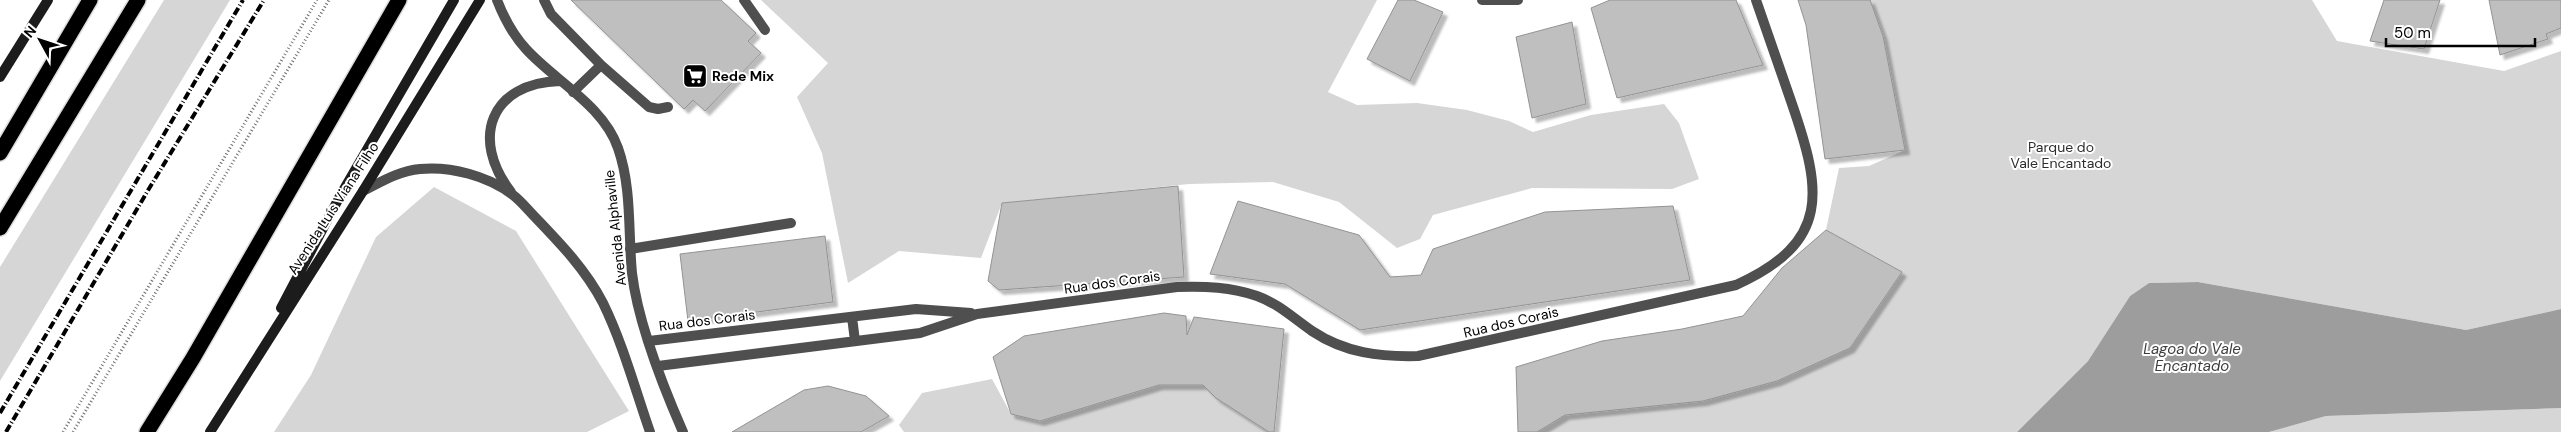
<svg xmlns="http://www.w3.org/2000/svg" width="2561" height="432" font-family="'DM Sans',sans-serif">
  <style>
    .green { fill: #d6d6d6 }
    .water { fill: #9d9d9d }
    .building { fill: #bfbfbf; stroke: #939393; filter: url(#shadow) }
    .lines { fill: none; stroke-linecap: round; stroke-linejoin: round }
    .highway-casing { stroke: #dbdbdb; stroke-width: 18 }
    .path { stroke: #717171; stroke-width: 3; stroke-dasharray: 1 2.5; stroke-linecap: butt }
    .lane { stroke: #4f4f4f; stroke-width: 10 }
    .street { stroke: #4f4f4f; stroke-width: 10 }
    .secondary { stroke: #1c1c1c; stroke-width: 10 }
    .highway { stroke: #000; stroke-width: 15 }
    .rail { stroke: #000; stroke-width: 4; stroke-dasharray: 8 2.5 1 2.5; stroke-linecap: butt }
    .labels { text-anchor: middle; stroke-width: 4; stroke-linejoin: round; paint-order: stroke }
    .poi-label { font-size: 14px; font-weight: bold; fill: #000; stroke: #fff; text-anchor: start }
    .park-label { font-size: 14px; fill: #2d2d2d; stroke: #fff }
    .street-label { font-size: 14px; fill: #000; stroke: #fff }
    .water-label { font-size: 15px; font-style: italic; fill: #3e3e3e; stroke: #fff }
  </style>
  <defs>
    <filter id="shadow"><feDropShadow dx="4.5" dy="4.5" stdDeviation="1" flood-color="#0004"/></filter>
  </defs>
  <rect width="100%" height="100%" fill="#fff"/>
  <!-- green -->
  <path class="green" d="M164,0H230L0,381V267Z
    M761,0H1377L1328,92L1357,105L1417,103L1467,110L1509,121L1533,132L1591,115L1664,104L1679,123L1699,179L1672,189L1532,188L1433,215L1420,239L1397,248L1339,202L1273,182L1189,184L1002,203L981,258L899,251L848,283L822,153L797,97L828,63Z
    M1870,0H2312L2337,41L2504,71L2561,51V309L2466,330L2198,282L2149,283L2130,296L2088,361L2017,432H1537L1565,415L1850,348L1902,272L1826,230L1839,168L1869,166L1905,150L1883,36Z
    M434,187L516,231L629,411L587,432H274L311,375L376,237Z
    M992,379L1011,414L1159,385H1203L1217,398L1269,432H904L899,425L922,393Z
    M2561,408V432H2269L2326,416Z"/>
  <!-- water -->
  <path class="water" d="M2198,282L2466,330L2561,309V408L2326,416L2269,432H2017L2088,361L2130,296L2149,283Z"/>
  <!-- building -->
  <path class="building" d="M571,0H721L756,33L748,41L761,53L705,111L693,100L684,109Z
    M1398,0H1414L1443,12L1410,81L1367,59Z
    M1610,0H1736L1763,65L1617,98L1591,8Z
    M1798,0H1870L1883,36L1905,150L1825,159L1806,25Z
    M2384,0H2440L2424,49L2370,41Z
    M2489,0H2561V28L2546,34L2548,39L2500,55Z
    M1572,22L1586,104L1532,118L1516,37Z
    M1178,186L1184,277L999,290L988,281L1002,203Z
    M1238,201L1359,235L1390,277L1421,275L1433,249L1545,212L1673,206L1690,280L1360,330L1285,284L1210,274Z
    M1826,230L1902,272L1850,348L1777,381L1703,401L1565,415L1537,432H1518L1516,367L1602,341L1682,329L1743,316L1782,268Z
    M825,236L833,302L688,321L680,254Z
    M1164,313L1186,316L1187,335L1194,317L1284,329L1274,432H1269L1216,398L1203,385H1159L1040,421L1011,414L993,357L1024,336Z
    M828,386L866,396L889,416L861,432H732L804,390Z"/>
  <g class="lines">
    <defs>
      <path id="highway" d="M0,153L90,0
        M0,228L138,0
        M147,432L193,358L399,0"/>
    </defs>
    <!-- highway casing -->
    <use href="#highway" class="highway-casing"/>
    <!-- path -->
    <path class="path" d="M63,432L317,0
      M73,432L329,0"/>
    <!-- lane -->
    <path class="lane" d="M544,0L551,14L601,65L573,92
      M744,0L765,30
      M601,65L649,107L658,109L668,107
      M630,249L791,223"/>
    <!-- street -->
    <path class="street" d="M497,0C504,18 512,34 526,49C555,81 603,105 618,148C632,188 628,232 632,273C638,324 662,384 683,432
      M1482,0H1518
      M363,191C381,182 399,171 420,169C451,166 488,176 513,195C521,201 528,210 535,217C560,243 586,270 603,303C623,344 635,389 650,432
      M511,192C470,139 490,83 560,81
      M852,317L855,341
      M649,341L916,309L971,313
      M658,366L920,333L977,314L1177,287C1205,286 1231,287 1257,296C1279,304 1293,318 1312,331C1345,353 1380,357 1418,356L1736,285C1831,242 1822,191 1792,104C1780,69 1768,35 1756,0"/>
    <!-- secondary -->
    <path class="secondary" d="M0,77L48,0
      M281,308L340,196L454,0
      M210,432L363,191L480,0"/>
    <!-- highway -->
    <use href="#highway" class="highway"/>
    <!-- rail -->
    <path class="rail" d="M0,413L243,0
      M6,432L150,187L264,0"/>
  </g>
  <!-- icons -->
  <defs>
    <symbol id="supermarket-square" viewBox="-11 -11 22 22"><rect x="-9" y="-9" width="18" height="18" rx="4" fill="#000" stroke="#fff"/><path d="M-6-5.5h2.5l.6 2H6L4.5 2H-2.5L-4.4-4H-6ZM-1.5 3.2a1.3 1.3 0 1 0 .1 0ZM3 3.2a1.3 1.3 0 1 0 .1 0Z" fill="#fff"/></symbol>
  </defs>
  <g fill-rule="evenodd">
    <use href="#supermarket-square" x="681" y="62" width="28" height="28"/>
  </g>
  <g class="labels">
    <!-- poi labels -->
    <g class="poi-label">
      <text x="712" y="81">Rede Mix</text>
    </g>
    <!-- park labels -->
    <g class="park-label">
      <text x="2061" y="152">Parque do<tspan x="2061" dy="16">Vale Encantado</tspan></text>
    </g>
    <!-- street labels -->
    <g class="street-label">
      <text transform="translate(333 208) rotate(-57)" y="5">Avenida Luís Viana Filho</text>
      <text transform="translate(615 228) rotate(-96)" y="5">Avenida Alphaville</text>
      <text transform="translate(1112 282) rotate(-8)" y="5">Rua dos Corais</text>
      <text transform="translate(707 320) rotate(-7)" y="5">Rua dos Corais</text>
      <text transform="translate(1511 322) rotate(-13)" y="5">Rua dos Corais</text>
    </g>
    <!-- water labels -->
    <g class="water-label">
      <text x="2192" y="354">Lagoa do Vale<tspan x="2192" dy="17">Encantado</tspan></text>
    </g>
  </g>
  <!-- north arrow -->
  <g transform="translate(40 40) rotate(310)" stroke="#ffffff" stroke-width="4" paint-order="stroke">
  <path d="M0-4L9 19L0 12L-9 19Z" fill="#000000"/>
  <text y="-8" font-size="14" font-weight="bold" text-anchor="middle" fill="#000000">N</text>
  </g>
  <!-- scale -->
  <path d="M2386 38v8h149v-8" fill="none" stroke="#000000" stroke-width="2.5"/>
  <text x="2394" y="38" font-size="15" fill="#000000" stroke="#ffffff" stroke-width="4" paint-order="stroke">50 m</text>
</svg>
